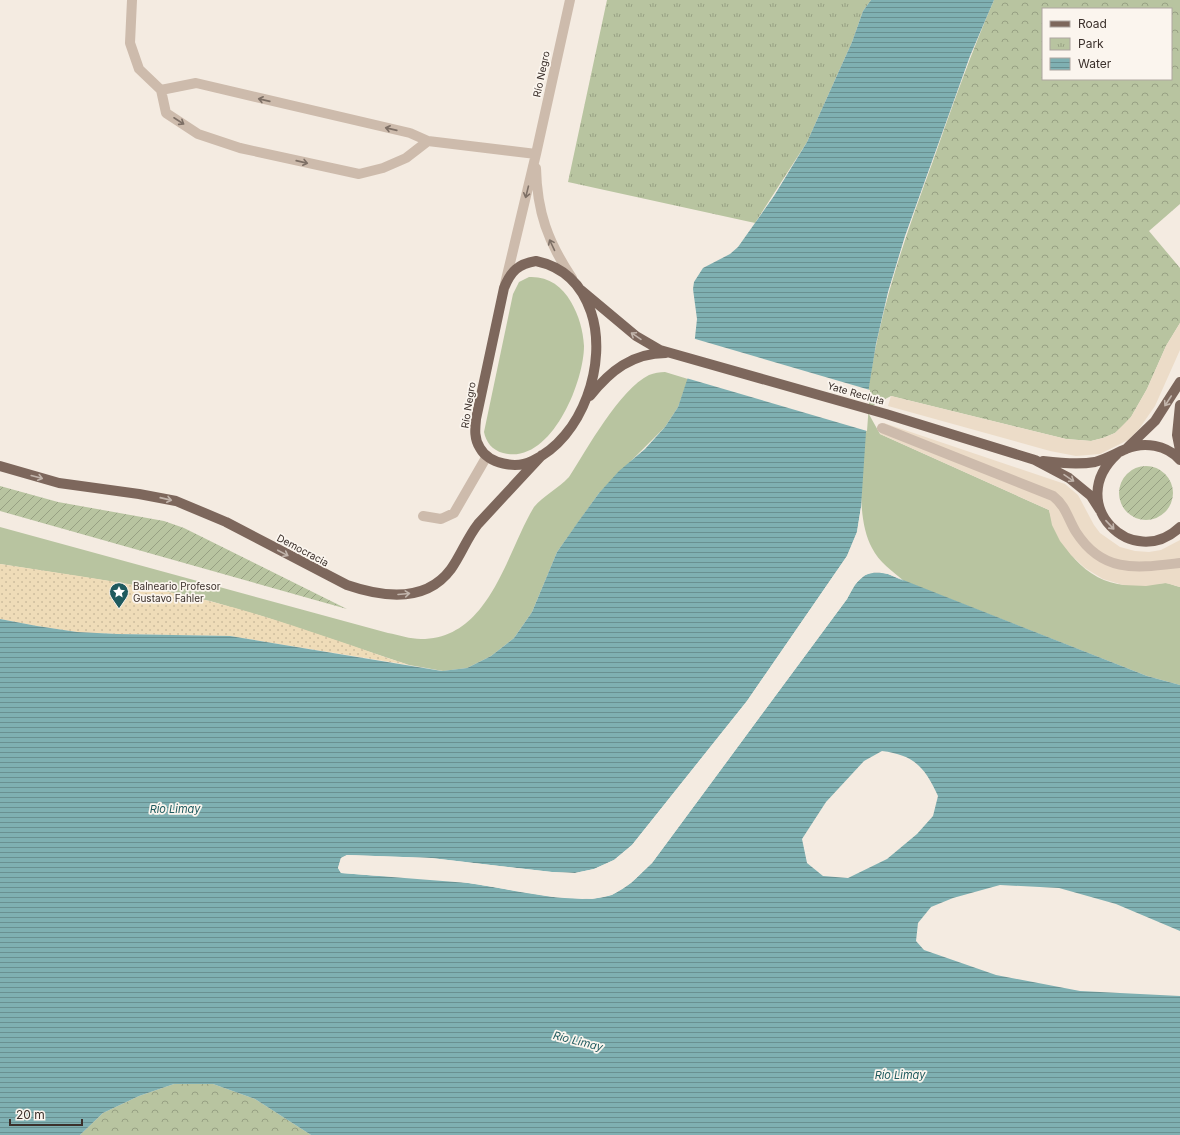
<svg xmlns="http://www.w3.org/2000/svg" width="1180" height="1135" font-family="Inter,sans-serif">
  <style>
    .grass { fill: #b8c4a0 }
    .forest { fill: url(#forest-crowns); fill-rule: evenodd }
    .sand { fill: url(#sand-dots) }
    .park { fill: url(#park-tufts) }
    .garden { fill: url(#garden-furrows) }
    .plaza { fill: #ecdcc8 }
    .water { fill: url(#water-rules); fill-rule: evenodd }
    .pier { fill: #f4ebe1 }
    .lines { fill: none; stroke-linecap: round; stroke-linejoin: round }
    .minor { stroke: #cdbbac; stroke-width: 10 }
    .major { stroke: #7d675c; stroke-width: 10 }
    .oneway { stroke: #7d6f65 }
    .oneway2 { stroke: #c2b5ac }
    .labels { text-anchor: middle; stroke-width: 3.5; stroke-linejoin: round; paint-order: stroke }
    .street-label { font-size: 10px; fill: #3b302b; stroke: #fbf5ee }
    .poi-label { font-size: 10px; fill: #3b302b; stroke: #fbf5ee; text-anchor: start }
    .water-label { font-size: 11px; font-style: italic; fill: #1f5a5e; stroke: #fbf5ee }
  </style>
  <defs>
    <pattern id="forest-crowns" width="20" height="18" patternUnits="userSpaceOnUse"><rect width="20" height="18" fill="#b8c4a0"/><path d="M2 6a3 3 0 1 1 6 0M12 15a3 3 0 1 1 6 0" fill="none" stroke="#97a083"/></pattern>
    <pattern id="sand-dots" width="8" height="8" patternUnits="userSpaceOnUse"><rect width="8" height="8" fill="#efdcb8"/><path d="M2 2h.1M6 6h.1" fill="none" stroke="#cebd9e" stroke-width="1.8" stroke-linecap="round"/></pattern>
    <pattern id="park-tufts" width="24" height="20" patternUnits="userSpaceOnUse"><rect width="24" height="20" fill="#b8c4a0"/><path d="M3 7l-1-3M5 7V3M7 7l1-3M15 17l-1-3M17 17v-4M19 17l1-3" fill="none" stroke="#97a083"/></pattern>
    <pattern id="garden-furrows" width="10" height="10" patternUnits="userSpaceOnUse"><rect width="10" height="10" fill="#b8c4a0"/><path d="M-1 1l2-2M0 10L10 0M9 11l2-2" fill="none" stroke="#97a083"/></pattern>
    <pattern id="water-rules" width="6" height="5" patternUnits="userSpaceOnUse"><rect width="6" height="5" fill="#7fb0b2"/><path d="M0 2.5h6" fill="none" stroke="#699091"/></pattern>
  </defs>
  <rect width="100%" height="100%" fill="#f4ebe1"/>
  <!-- grass -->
  <path class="grass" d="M529,277C548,276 562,286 571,302C579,316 583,330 584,346C584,383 550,466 503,453C492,450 486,442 484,432L513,294L519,282Z
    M665,372L688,379L678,407L665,427L599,493L557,552L532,612L514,638L491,656L467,668L443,671L409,665L265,617L210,601L128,584L0,564V527L388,633C399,635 410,639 421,639C490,639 506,553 534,507C544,495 558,489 569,477C587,449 620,389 649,375C654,373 660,372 665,372Z
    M866,409L880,434L1049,510C1058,545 1085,582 1125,585C1139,585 1152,584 1165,583C1170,583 1175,586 1180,587V685L1147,676L904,581C892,571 879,562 872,548C853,513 864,448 866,409Z"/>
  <!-- forest -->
  <path class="forest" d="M994,0H1180V204L1149,231L1180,268V323L1166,346L1147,389L1131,417L1123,426L1115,433L1103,438L1091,441L1066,439L891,396L866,409C875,323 903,242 933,161C952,107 971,53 994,0ZM1043,9H1171V79H1043Z
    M174,1084H213L255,1099L311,1135H80L103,1113L139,1096Z"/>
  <!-- sand -->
  <path class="sand" d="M0,564C70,575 141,584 209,601C277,618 343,643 409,665L230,636L117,634L77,632L37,626L0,619Z"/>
  <!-- park -->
  <path class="park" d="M607,0H871L863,11L852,42L807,142L755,223L568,182Z"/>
  <!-- garden -->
  <path class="garden" d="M1119 493a27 27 0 1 1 54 0a27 27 0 1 1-54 0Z
    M0,486L58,502L164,521L184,528L347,609L0,511Z"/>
  <!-- plaza -->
  <path class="plaza" d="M1180,323V350L1155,406L1139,429L1128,440L1100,454L1076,456L1050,451L888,406L891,396L1066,439L1091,441L1103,438L1115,433L1131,417L1147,389L1166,346Z
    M884,423L1065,484L1078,495L1094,525L1100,533L1120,547L1135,551L1149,552L1161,550L1180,540V587L1166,583L1146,586L1123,585L1103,579L1085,568L1071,555L1060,541L1052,525L1049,510L880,434Z"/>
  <!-- water -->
  <path class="water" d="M871,0H994L970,56L905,236L888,292L876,344L869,387L861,507L857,532L847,556L747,701L632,845L614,860L594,869L575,873L552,872L431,858L347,855L341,858L338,868L341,873C384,877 427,877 469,883C505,888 578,907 611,895C627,889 640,874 652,863L847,599C858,579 863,569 888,574L1147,676L1180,685V931L1116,904L1059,888L1000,885L953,898L931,907L918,923L916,941L924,950L996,975L1080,991L1180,996V1135H311L255,1099L213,1084H174L139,1096L103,1113L80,1135H0V619L37,626L77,632L117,634L230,636L442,671L467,668L491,656L514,638L532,612L557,552L578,522L599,493L619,471L645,449L665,427L678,407L692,365L697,319L693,289L694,282L703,268L730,254L738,247L774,196L807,142L852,42L863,11ZM882,751C915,755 925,768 938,796L933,816L917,834L887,859L848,878L823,876L807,863L802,839L826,802L864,761Z"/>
  <!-- pier -->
  <path class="pier" d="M692,338L870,390L867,431L686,378L690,364Z
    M861,507L862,513L859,532L849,557L749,702L634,846L615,861L595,871L575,875L552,874L430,860L348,857L343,860L340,868L342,871L468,881L555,895L591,897L611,893L630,881L650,862L845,598L854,583L864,573L876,569L889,572L904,581L888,574L876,571L865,575L855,584L847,599L652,863L631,883L612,895L592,899L554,897L468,883L341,873L338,868L341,858L347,855L431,858L552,872L575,873L594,869L614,860L632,845L747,701L847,556L857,532Z"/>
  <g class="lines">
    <!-- minor -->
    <path class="minor" d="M132,0L130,43L139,69L161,90L166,113L198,134L240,148L359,174L383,168L406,158L428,141
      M161,90L196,83L410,133L428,141L536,154
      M536,168C537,212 548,242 572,278
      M505,284L536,154L570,0
      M882,428L1053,496C1066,506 1068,519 1076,532C1103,574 1137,568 1180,563
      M423,516L441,519L454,513L487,456"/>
    <!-- major -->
    <path class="major" d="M536,261C564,267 582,285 591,312C608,362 583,438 532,461C516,469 489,464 480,448C474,439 475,429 476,419L504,288C511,271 518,264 536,261Z
      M581,290L636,336L660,350L886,414L1035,460L1069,478L1091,496L1100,510
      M590,396C610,371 632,353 666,353
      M1180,405L1177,435L1180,450
      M1128,447L1155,421L1180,382
      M1117,454C1063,504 1133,572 1180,527
      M1043,461C1060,463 1078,465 1095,462C1106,459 1116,453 1126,449C1144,441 1167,445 1180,460
      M0,466L59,483L139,494L176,501L226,522L347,585C382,597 426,603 451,569C461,555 467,538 478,524L542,455"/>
  </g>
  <!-- one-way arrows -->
  <defs><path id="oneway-shaft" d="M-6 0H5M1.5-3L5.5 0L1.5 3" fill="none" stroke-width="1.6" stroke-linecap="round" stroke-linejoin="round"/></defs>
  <g class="oneway">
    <use href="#oneway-shaft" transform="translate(264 100) rotate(-167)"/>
    <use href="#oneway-shaft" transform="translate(179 121) rotate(33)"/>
    <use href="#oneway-shaft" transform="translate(391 129) rotate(-167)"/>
    <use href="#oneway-shaft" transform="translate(302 162) rotate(13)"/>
    <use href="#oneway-shaft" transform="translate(527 192) rotate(104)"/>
    <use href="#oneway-shaft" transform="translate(552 245) rotate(-115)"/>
  </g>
  <g class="oneway2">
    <use href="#oneway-shaft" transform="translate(636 336) rotate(-146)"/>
    <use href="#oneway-shaft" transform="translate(1168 401) rotate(123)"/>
    <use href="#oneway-shaft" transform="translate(37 477) rotate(15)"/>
    <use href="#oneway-shaft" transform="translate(1069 478) rotate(34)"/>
    <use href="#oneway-shaft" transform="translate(166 499) rotate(13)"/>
    <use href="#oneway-shaft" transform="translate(1110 525) rotate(47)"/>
    <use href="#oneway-shaft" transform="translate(283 553) rotate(28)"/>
    <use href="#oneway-shaft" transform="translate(404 594) rotate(-5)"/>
  </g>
  <!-- icons -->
  <defs>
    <symbol id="sight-pin" viewBox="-11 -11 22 30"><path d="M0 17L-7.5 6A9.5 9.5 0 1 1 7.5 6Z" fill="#1f5a5e" stroke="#fbf5ee"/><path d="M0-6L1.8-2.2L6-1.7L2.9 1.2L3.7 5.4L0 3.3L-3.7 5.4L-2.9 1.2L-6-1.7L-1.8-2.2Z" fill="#fff"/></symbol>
  </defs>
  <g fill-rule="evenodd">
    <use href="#sight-pin" x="108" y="581" width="22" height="30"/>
  </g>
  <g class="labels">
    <!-- street labels -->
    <g class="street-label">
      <text transform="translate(541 74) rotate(-78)" y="4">Río Negro</text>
      <text transform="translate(856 393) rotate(16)" y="4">Yate Recluta</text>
      <text transform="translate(468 405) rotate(-81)" y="4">Río Negro</text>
      <text transform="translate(303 550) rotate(28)" y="4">Democracia</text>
    </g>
    <!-- poi labels -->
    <g class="poi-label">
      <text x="133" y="590">Balneario Profesor<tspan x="133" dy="12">Gustavo Fahler</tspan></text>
    </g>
    <!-- water labels -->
    <g class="water-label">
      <text x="175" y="813">Río Limay</text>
      <text transform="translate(578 1041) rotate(14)" y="4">Río Limay</text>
      <text x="900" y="1079">Río Limay</text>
    </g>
  </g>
  <!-- legend -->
  <rect x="1042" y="8" width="130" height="72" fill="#fbf5ee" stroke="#aea6a0"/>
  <rect x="1050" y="21" width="20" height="6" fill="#7d675c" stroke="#aea6a0"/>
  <text x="1078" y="28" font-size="12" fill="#3b302b">Road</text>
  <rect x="1050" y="38" width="20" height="12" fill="url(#park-tufts)" stroke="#aea6a0"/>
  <text x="1078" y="48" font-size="12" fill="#3b302b">Park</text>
  <rect x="1050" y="58" width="20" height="12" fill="url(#water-rules)" stroke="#aea6a0"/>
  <text x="1078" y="68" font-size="12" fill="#3b302b">Water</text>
  <!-- scale -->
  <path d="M10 1119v6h72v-6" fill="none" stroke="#3b302b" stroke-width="2"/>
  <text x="16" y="1119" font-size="12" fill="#3b302b" stroke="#fbf5ee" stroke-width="3" paint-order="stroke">20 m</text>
</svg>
